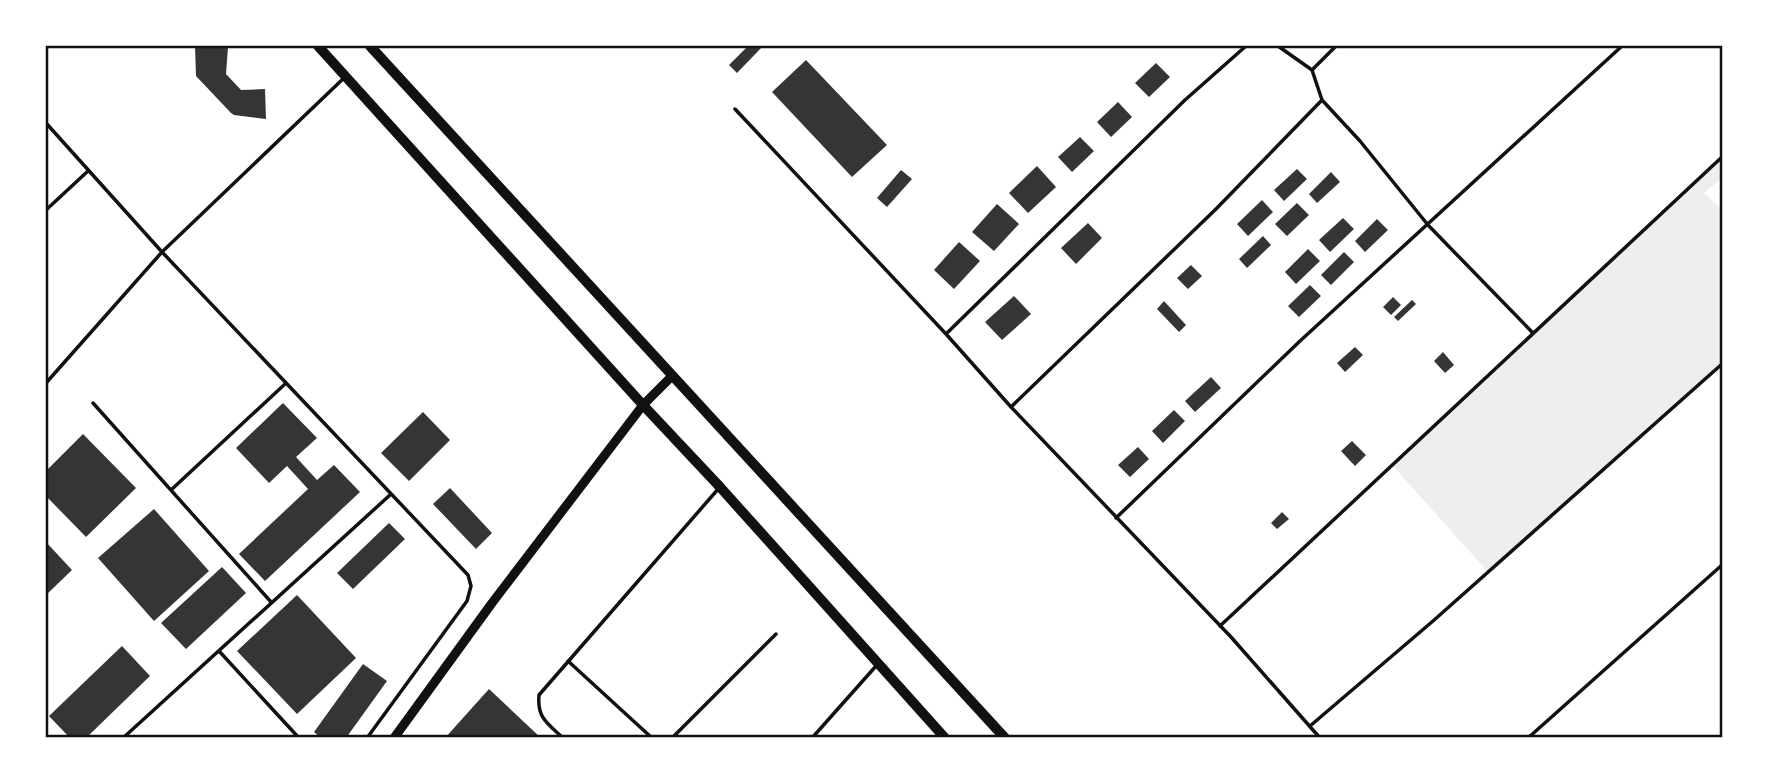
<svg xmlns="http://www.w3.org/2000/svg" width="1768" height="783" font-family="Montserrat,sans-serif">
  <style>
    .green { fill: #eee }
    .building { fill: #353535 }
    .lines { fill: none; stroke-linecap: round; stroke-linejoin: round }
    .service { stroke: #111; stroke-width: 3.5 }
    .tertiary { stroke: #111; stroke-width: 9 }
    .secondary { stroke: #111; stroke-width: 10 }
    .neatline { fill: none; stroke: #111; stroke-width: 2.5 }
  </style>
  <rect width="100%" height="100%" fill="#fff"/>
  <!-- green -->
  <path class="green" d="M1722,157V178L1704,193L1722,210V363L1488,572L1393,466Z"/>
  <!-- building -->
  <path class="building" d="M195,46L228,47L226,74L241,90L265,89L266,119L234,115L231,113L196,76Z
    M748,46H763L737,73L729,65Z
    M806,60L887,145L852,177L772,92Z
    M1156,63L1170,77L1149,97L1135,83Z
    M1118,102L1132,117L1111,137L1097,122Z
    M1080,137L1094,151L1072,172L1058,157Z
    M1037,166L1056,187L1028,213L1009,193Z
    M1297,169L1307,179L1284,201L1274,190Z
    M901,170L912,179L887,207L877,198Z
    M1331,172L1340,182L1317,203L1309,194Z
    M1262,200L1273,212L1248,236L1237,224Z
    M1297,203L1309,215L1287,236L1275,224Z
    M997,204L1019,224L994,251L972,232Z
    M1343,218L1354,229L1330,252L1319,240Z
    M1377,219L1388,230L1365,252L1355,241Z
    M1088,223L1102,238L1076,264L1061,248Z
    M1263,236L1271,245L1247,268L1239,259Z
    M959,242L980,261L954,289L934,270Z
    M1308,249L1320,261L1296,284L1285,272Z
    M1344,252L1354,262L1331,285L1321,275Z
    M1191,265L1202,276L1188,289L1177,278Z
    M1310,285L1321,296L1299,317L1288,306Z
    M1014,296L1031,314L1002,340L985,322Z
    M1393,297L1401,305L1391,315L1383,307Z
    M1412,300L1416,304L1398,321L1394,317Z
    M1164,301L1186,325L1179,332L1157,309Z
    M1355,347L1363,355L1345,372L1337,363Z
    M1443,352L1454,365L1445,373L1434,361Z
    M1211,377L1221,388L1195,412L1185,401Z
    M283,403L317,438L296,457L317,480L334,465L360,492L265,581L239,554L308,489L287,466L269,483L236,448Z
    M1174,410L1185,421L1163,443L1152,431Z
    M423,412L450,440L409,481L381,453Z
    M83,434L136,488L86,537L46,496V471Z
    M1352,441L1366,455L1355,466L1341,451Z
    M1138,447L1149,459L1130,477L1118,465Z
    M450,488L492,533L476,549L433,504Z
    M154,509L209,571L154,621L98,558Z
    M1282,512L1289,519L1277,529L1271,523Z
    M389,523L405,539L353,589L337,573Z
    M46,542L72,570L46,595Z
    M222,567L246,593L186,649L161,623Z
    M297,595L356,658L297,714L237,651Z
    M122,646L150,676L86,738H70L49,716Z
    M363,664L387,681L346,738H321L314,732Z
    M489,689L541,738H445Z"/>
  <g class="lines">
    <!-- service -->
    <path class="service" d="M1278,46L1312,70
      M1322,100L1360,141L1428,225L1533,333
      M735,109L946,334
      M46,123L162,252L468,575L471,586L467,601L367,738
      M46,210L88,171
      M46,383L162,252L345,77
      M93,403L271,602
      M1011,407L946,334L1185,100L1246,46
      M171,490L285,384
      M1116,518L1300,341L1622,46
      M1220,626L1722,157
      M219,651L299,738
      M568,661L652,738
      M1310,726L1433,621L1722,364
      M123,738L390,495
      M563,738C547,723 537,718 539,695L719,488
      M672,738L776,634
      M812,738L876,666
      M1320,738L1231,637L1011,407L1216,209L1322,100L1312,70L1336,46
      M1528,738L1722,565"/>
    <!-- tertiary -->
    <path class="tertiary" d="M394,738L492,603L643,405L672,376"/>
    <!-- secondary -->
    <path class="secondary" d="M318,46L643,405L720,487L945,738
      M370,46L1005,738"/>
  </g>
  <!-- border -->
  <rect width="1768" height="783" fill="none" stroke="#ffffff" stroke-width="94"/>
  <rect x="47" y="47" width="1674" height="689" class="neatline"/>
</svg>
